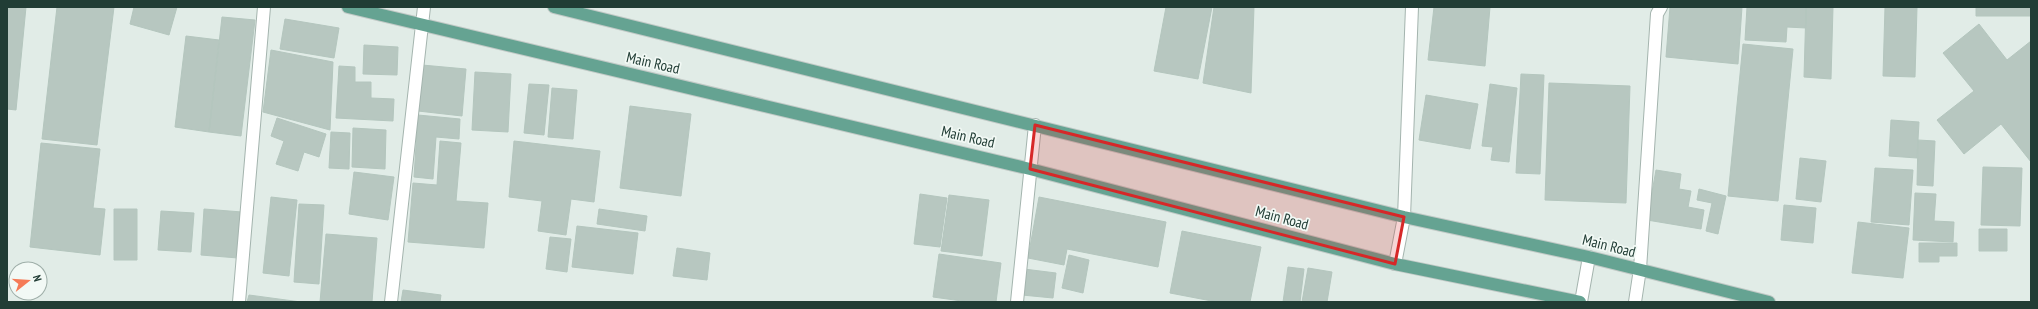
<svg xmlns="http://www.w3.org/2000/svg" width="2038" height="309" font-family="'PT Sans Narrow',sans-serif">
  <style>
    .building { fill: #b7c7c0; stroke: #b4c6be }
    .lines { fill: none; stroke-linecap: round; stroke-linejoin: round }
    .street-casing { stroke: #a4b4ae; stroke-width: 14 }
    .primary-casing { stroke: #c1c9c6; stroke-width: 14 }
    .street { stroke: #fff; stroke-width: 12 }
    .primary { stroke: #65a392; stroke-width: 12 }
    .marked { fill: #d62828; fill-opacity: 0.2; stroke: #d62828; stroke-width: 3; stroke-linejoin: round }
    .labels { text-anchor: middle; stroke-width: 3.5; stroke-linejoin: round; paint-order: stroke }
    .street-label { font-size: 15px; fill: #213d35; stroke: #f2f9f5 }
  </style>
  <rect width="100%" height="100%" fill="#e1ece7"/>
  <!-- building -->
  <path class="building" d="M7,7H26L16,110L7,109Z
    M57,7H114L97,145L42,139Z
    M134,7H177L169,35L130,24Z
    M1166,7H1212L1198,79L1154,71Z
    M1214,7H1254L1251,93L1203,83Z
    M1434,7H1490L1485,66L1428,60Z
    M1670,7H1742L1738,64L1666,57Z
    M1747,7H1806V28L1787,27L1786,42L1745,40Z
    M1806,7H1833L1831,79L1804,77Z
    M1885,7H1917L1915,77L1883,76Z
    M1976,7H2031V16H1976Z
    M222,17L255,20L241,136L209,132Z
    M285,19L339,28L334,58L280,49Z
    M1979,24L2007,60L2031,41V162L2001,124L1964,154L1937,120L1974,91L1943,53Z
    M186,36L219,40L209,132L175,127Z
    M1743,44L1793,49L1778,201L1728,196Z
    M364,45L398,47L397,75L363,74Z
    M271,50L333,62L330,130L263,112Z
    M422,65L466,69L462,116L418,111Z
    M339,66L355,67V82H371V98L394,99L393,121L336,118Z
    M475,72L511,74L508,132L472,130Z
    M1521,74L1544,75L1540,174L1516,173Z
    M1549,83L1630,86L1626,203L1545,200Z
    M529,84L549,85L544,135L524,133Z
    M1490,84L1517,88L1509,162L1491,160L1493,147L1482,146Z
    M552,88L577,90L573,139L548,137Z
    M1426,95L1478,104L1470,149L1419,140Z
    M630,106L691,114L681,196L620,188Z
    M418,115L460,119L459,139L436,137L433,179L414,177Z
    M277,118L326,134L319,157L304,152L298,171L276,164L284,141L271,136Z
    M1891,120L1919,122L1917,158L1889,156Z
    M353,128L386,130L385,169L352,167Z
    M331,132L350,133L349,169L329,168Z
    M1918,140L1935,141L1933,186L1917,185Z
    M440,141L461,143L456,201L488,203L484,248L408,242L413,183L437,185Z
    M514,141L600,151L594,202L571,199L566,235L538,231L542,201L509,197Z
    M41,143L100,149L93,208L105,209L100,255L30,247Z
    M1800,158L1826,161L1821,202L1796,199Z
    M1983,167L2022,168L2020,226L1981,225Z
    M1875,168L1913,170L1909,225L1871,222Z
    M1656,170L1681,174L1679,189L1691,191L1688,207L1704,210L1701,229L1647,220Z
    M354,172L394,177L388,220L349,214Z
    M1699,189L1726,196L1718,234L1706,231L1712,203L1697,200Z
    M1915,193L1936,194L1934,221L1954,222L1953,242L1913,240Z
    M920,194L947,198L940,247L914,244Z
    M949,195L989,200L982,256L941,251Z
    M271,197L297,200L289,276L263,273Z
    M1039,197L1166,222L1158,267L1067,249L1064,265L1028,258Z
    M299,204L324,205L319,284L294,282Z
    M1784,205L1816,208L1813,243L1781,240Z
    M114,209H137V260H114Z
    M204,209L242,212L238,258L201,255Z
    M599,209L647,216L645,231L597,224Z
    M161,211L194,213L191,252L158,250Z
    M1858,222L1909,228L1903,278L1852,273Z
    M577,226L638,233L633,274L572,267Z
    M1979,229H2007V251H1979Z
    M1182,231L1261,247L1250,302H1217L1170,293Z
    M326,234L377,238L372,302H320Z
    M550,237L571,239L567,272L546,269Z
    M1919,243H1957V256H1939V262H1919Z
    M677,248L710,253L707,280L673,276Z
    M939,254L1001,263L996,302H969L933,297Z
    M1069,255L1089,260L1083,293L1062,288Z
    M1288,267L1304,269L1300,302H1283Z
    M1308,268L1332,272L1327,302H1302Z
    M1024,269L1056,273L1053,298L1022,295Z
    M403,290L441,295L440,302H401Z
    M249,295L301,302H247Z"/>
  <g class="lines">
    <defs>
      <path id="street" d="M1395,264L1404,217L1412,7
        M239,302L264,7
        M391,302L424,7
        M1017,302L1035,125
        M1581,302L1589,257
        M1635,302L1640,269L1657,14L1661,7"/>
      <path id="primary" d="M348,7L1030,169L1395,264L1580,302
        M554,7L1404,217L1589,257L1769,302"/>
    </defs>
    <!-- street casing -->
    <use href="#street" class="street-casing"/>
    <!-- primary casing -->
    <use href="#primary" class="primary-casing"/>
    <!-- street -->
    <use href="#street" class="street"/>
    <!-- primary -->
    <use href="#primary" class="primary"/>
  </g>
  <!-- marked area -->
  <path class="marked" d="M1035,125L1404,217L1395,264L1030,169Z"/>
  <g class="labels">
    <!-- street labels -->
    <g class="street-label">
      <text transform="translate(653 63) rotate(13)" y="5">Main Road</text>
      <text transform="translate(968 137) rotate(13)" y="5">Main Road</text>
      <text transform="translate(1282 218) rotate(15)" y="5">Main Road</text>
      <text transform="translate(1609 246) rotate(14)" y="5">Main Road</text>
    </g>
  </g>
  <!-- border -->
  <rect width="2038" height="309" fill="none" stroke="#213d35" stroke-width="16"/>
  <!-- north arrow -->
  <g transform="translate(28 281) rotate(73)"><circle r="19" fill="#f2f9f5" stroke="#9eaea8"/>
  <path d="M0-3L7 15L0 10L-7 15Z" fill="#f57b57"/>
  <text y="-6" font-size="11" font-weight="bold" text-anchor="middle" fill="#213d35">N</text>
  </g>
</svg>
